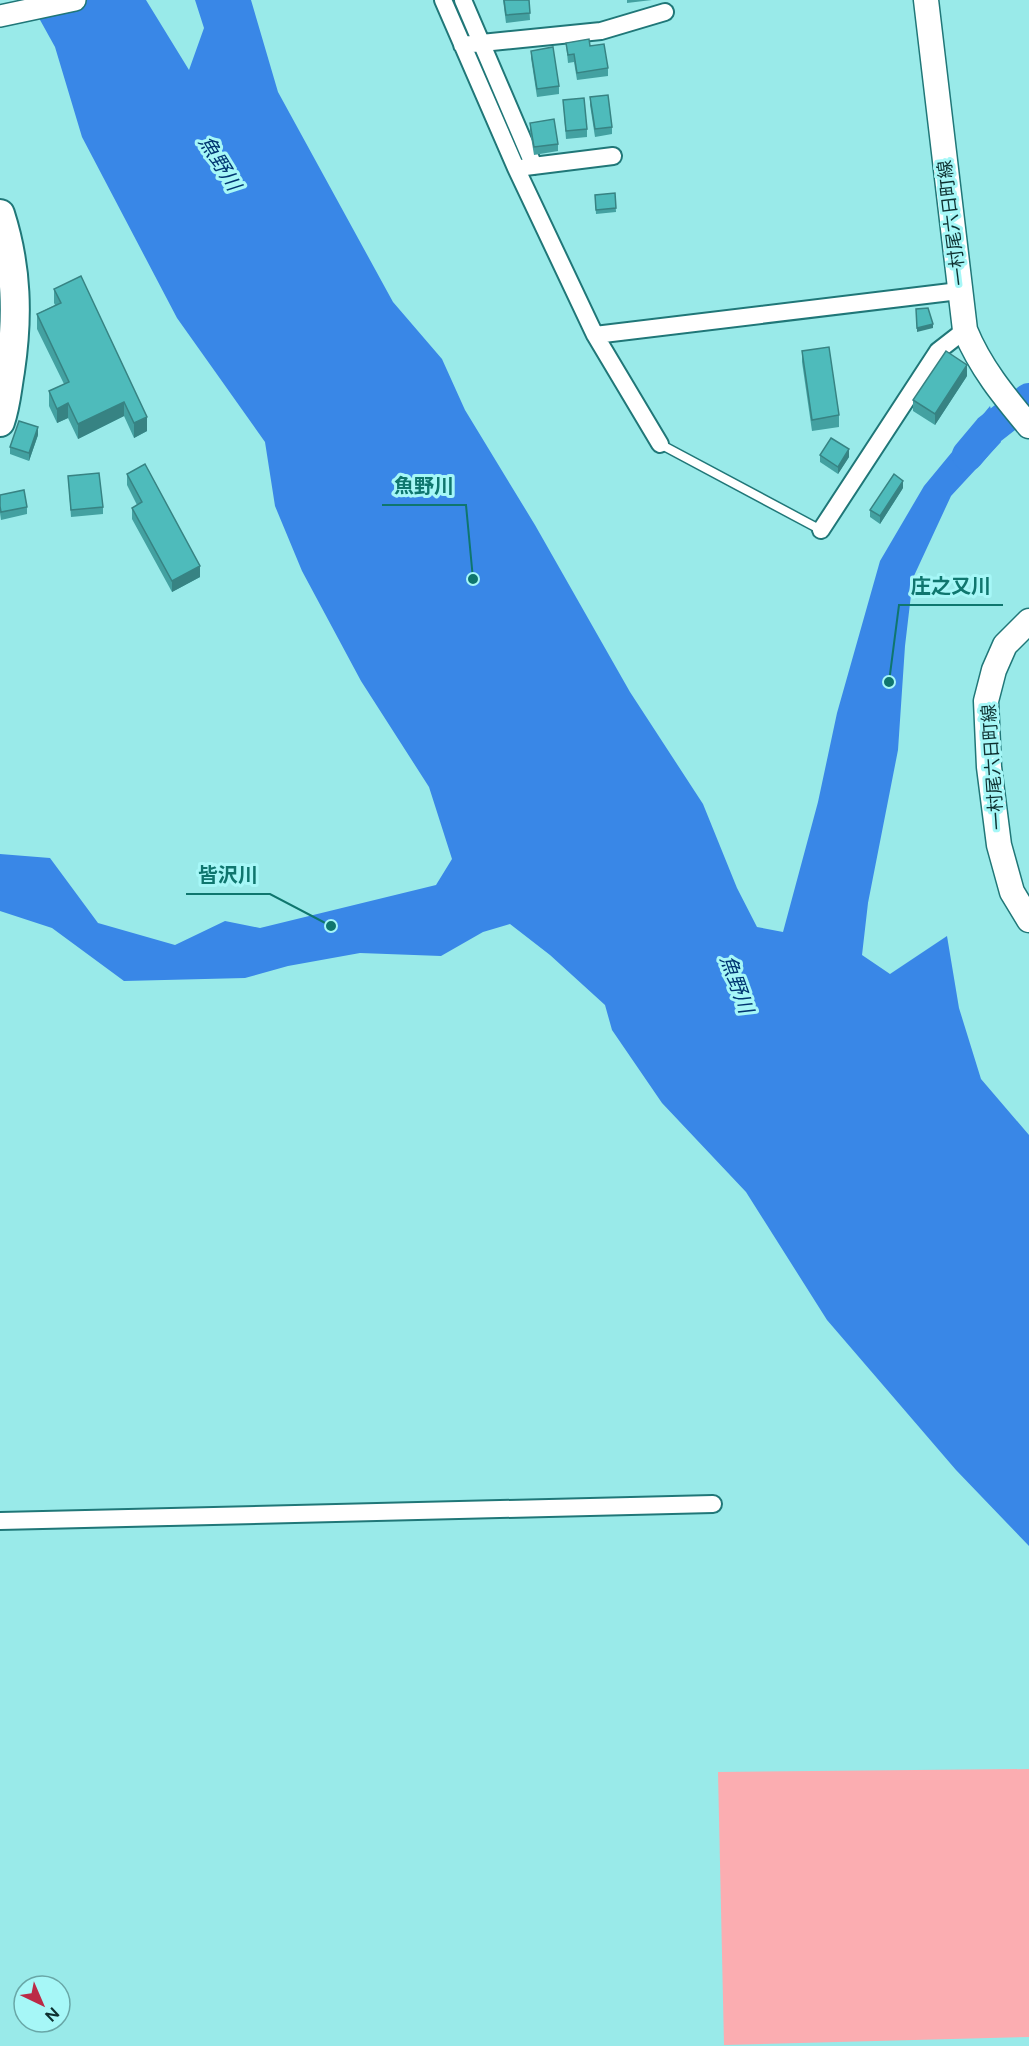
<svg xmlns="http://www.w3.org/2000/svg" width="1029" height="2046" font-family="Figtree,'Noto Sans JP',sans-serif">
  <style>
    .green { fill: #fbadb1 }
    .water { fill: #3987e7 }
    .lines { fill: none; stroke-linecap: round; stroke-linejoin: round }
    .river { stroke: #3987e7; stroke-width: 32 }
    .service-casing { stroke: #207778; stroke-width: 11 }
    .minor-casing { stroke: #207778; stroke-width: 20 }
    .tertiary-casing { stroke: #207778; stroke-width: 24 }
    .secondary-casing { stroke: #207778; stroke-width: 27 }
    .trunk-casing { stroke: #207778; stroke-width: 32 }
    .service { stroke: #fff; stroke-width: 8 }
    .minor { stroke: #fff; stroke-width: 16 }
    .tertiary { stroke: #fff; stroke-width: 21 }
    .secondary { stroke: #fff; stroke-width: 24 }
    .trunk { stroke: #fff; stroke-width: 28 }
    .wall { fill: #43a1a1 }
    .shaded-wall { fill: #378383 }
    .building { fill: #4ebbbb; stroke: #378383; stroke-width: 1.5 }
    .labels { text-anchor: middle; stroke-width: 6; stroke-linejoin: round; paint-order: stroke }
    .street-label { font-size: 18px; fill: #0d3030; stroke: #a6f7f7 }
    .water-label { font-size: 20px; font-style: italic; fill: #003571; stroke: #a6f7f7 }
    .leader { fill: none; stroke: #0f766e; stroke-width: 2 }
    .callout-dot { fill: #0f766e; stroke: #a6f7f7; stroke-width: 2 }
    .callout-label { font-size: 20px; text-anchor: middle; font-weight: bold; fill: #0f766e; stroke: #a6f7f7; stroke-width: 6; stroke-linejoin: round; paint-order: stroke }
  </style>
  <rect width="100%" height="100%" fill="#99eae9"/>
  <!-- green -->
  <path class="green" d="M1029,1769V2037L724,2045L718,1772Z"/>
  <!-- water -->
  <path class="water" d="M29,0H146L189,70L204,28L195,0H251L278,92L393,302L442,359L465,410L535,525L630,692L703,804L737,888L757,927L783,932L818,802L837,713L880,561L924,486L990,406L1001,442L951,496L913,578L905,646L898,750L868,903L862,955L890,974L947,936L959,1008L981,1079L1029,1135V1546L956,1470L827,1320L746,1192L662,1103L612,1030L605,1005L550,955L510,924L483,932L441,956L360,953L288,966L245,978L124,981L52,928L0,911V854L50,858L98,923L175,945L225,921L260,928L436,885L452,859L429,787L361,681L302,571L275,506L265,442L177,318L82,137L55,47Z"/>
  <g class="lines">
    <!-- river -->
    <path class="river" d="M968,455L989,430L1029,399"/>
    <defs>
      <path id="service" d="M660,444L821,530"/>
      <path id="minor" d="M443,0L516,168L595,335L660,444
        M463,0L534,166
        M462,45L601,31L665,12
        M525,167L613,156
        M595,335L959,291
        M821,530L938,351L965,330
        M0,1521L713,1504"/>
      <path id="tertiary" d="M0,16L75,0"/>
      <path id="secondary" d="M926,0L965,330C980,367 1004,396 1029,426
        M1029,621L1005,645L994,670L986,701L989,767L999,845L1012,892L1029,920"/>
      <path id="trunk" d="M0,214C17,267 18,317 10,371C7,388 6,405 0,422"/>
    </defs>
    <!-- service casing -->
    <use href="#service" class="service-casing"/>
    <!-- minor casing -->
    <use href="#minor" class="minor-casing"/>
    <!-- tertiary casing -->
    <use href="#tertiary" class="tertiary-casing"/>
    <!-- secondary casing -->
    <use href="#secondary" class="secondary-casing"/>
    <!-- trunk casing -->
    <use href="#trunk" class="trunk-casing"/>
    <!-- service -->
    <use href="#service" class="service"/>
    <!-- minor -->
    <use href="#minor" class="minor"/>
    <!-- tertiary -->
    <use href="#tertiary" class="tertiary"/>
    <!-- secondary -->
    <use href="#secondary" class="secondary"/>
    <!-- trunk -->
    <use href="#trunk" class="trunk"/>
  </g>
  <!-- wall -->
  <path class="wall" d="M503,0H529L530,20L506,23Z
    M627,0H652L627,3Z
    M566,43L590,46L608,68V76L577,80L574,62L568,63Z
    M531,51L559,86V94L537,97L531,58Z
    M590,97L612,127V134L595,137L590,105Z
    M563,100L587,129V137L566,139Z
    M530,123L558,144V151L534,155L530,131Z
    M615,193L616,212L596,214L595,195Z
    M54,289L147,431L134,438L124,416L78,439L68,418L57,423L49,406V391L64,384L37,329V314L55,305L54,303Z
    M802,351L839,415V427L812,431L802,362Z
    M967,376L935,425L913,411V400Z
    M38,435L29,461L10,454V447Z
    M820,455L849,457L838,474L820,462Z
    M127,474L200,577L172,592L132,519V508L137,505L127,485Z
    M68,476L103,507V514L71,517Z
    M903,488L880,524L870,517V510Z
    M0,495L27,507V514L1,520L0,513Z"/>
  <!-- shaded-wall -->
  <path class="shaded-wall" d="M933,324V328L917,332V328Z
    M967,365V376L935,425V414Z
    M124,402V416L78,439V424Z
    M68,403V418L57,423V409Z
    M147,417V431L134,438V423Z
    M38,427V435L29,461V453Z
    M849,449V457L838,474V467Z
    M903,481V488L880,524V516Z
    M200,566V577L172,592V581Z"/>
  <!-- building -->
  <path class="building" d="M504,0H529L530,13L506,15Z
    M589,39L590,46L604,44L608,68L577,73L574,54L568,55L566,43Z
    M553,47L559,86L537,89L531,51Z
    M608,95L612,127L595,129L590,97Z
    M584,98L587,129L566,131L563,100Z
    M554,119L558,144L534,147L530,123Z
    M615,193L616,208L596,210L595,195Z
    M81,276L147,417L134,423L124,402L78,424L68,403L57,409L49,391L69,382L37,314L61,303L54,289Z
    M928,308L933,324L917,328L916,309Z
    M829,347L839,415L812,420L802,351Z
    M946,351L967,365L935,414L913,400Z
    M19,421L38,427L29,453L10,447Z
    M831,438L849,449L838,467L820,455Z
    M145,464L200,566L172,581L132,508L142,502L127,474Z
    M99,473L103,507L71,510L68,476Z
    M894,474L903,481L880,516L870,510Z
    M24,490L27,507L1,512L0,506V495Z"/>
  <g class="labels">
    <!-- street labels -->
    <g class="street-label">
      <text transform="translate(952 223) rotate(-97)" y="6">一村尾六日町線</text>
      <text transform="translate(993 767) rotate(-94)" y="6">一村尾六日町線</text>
    </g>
    <!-- water labels -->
    <g class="water-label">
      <text transform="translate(220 163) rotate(58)" y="7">魚野川</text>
      <text transform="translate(737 984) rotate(70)" y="7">魚野川</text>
    </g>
  </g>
  <!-- callouts -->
  <path class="leader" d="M473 579L466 505H382M889 682L899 605H1003M331 926L270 894H186"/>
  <g class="callout-dot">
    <circle cx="473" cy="579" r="6"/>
    <circle cx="889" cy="682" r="6"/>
    <circle cx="331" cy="926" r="6"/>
  </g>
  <g class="callout-label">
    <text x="424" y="493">魚野川</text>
    <text x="951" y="593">庄之又川</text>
    <text x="228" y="882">皆沢川</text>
  </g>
  <!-- north arrow -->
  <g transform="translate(42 2004) rotate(136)"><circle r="28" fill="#a6f7f7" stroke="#69a7a7" stroke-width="1.5"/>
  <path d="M0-4.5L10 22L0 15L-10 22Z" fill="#bb2a46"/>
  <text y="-9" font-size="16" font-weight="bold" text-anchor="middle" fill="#0d3030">N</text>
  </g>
</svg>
